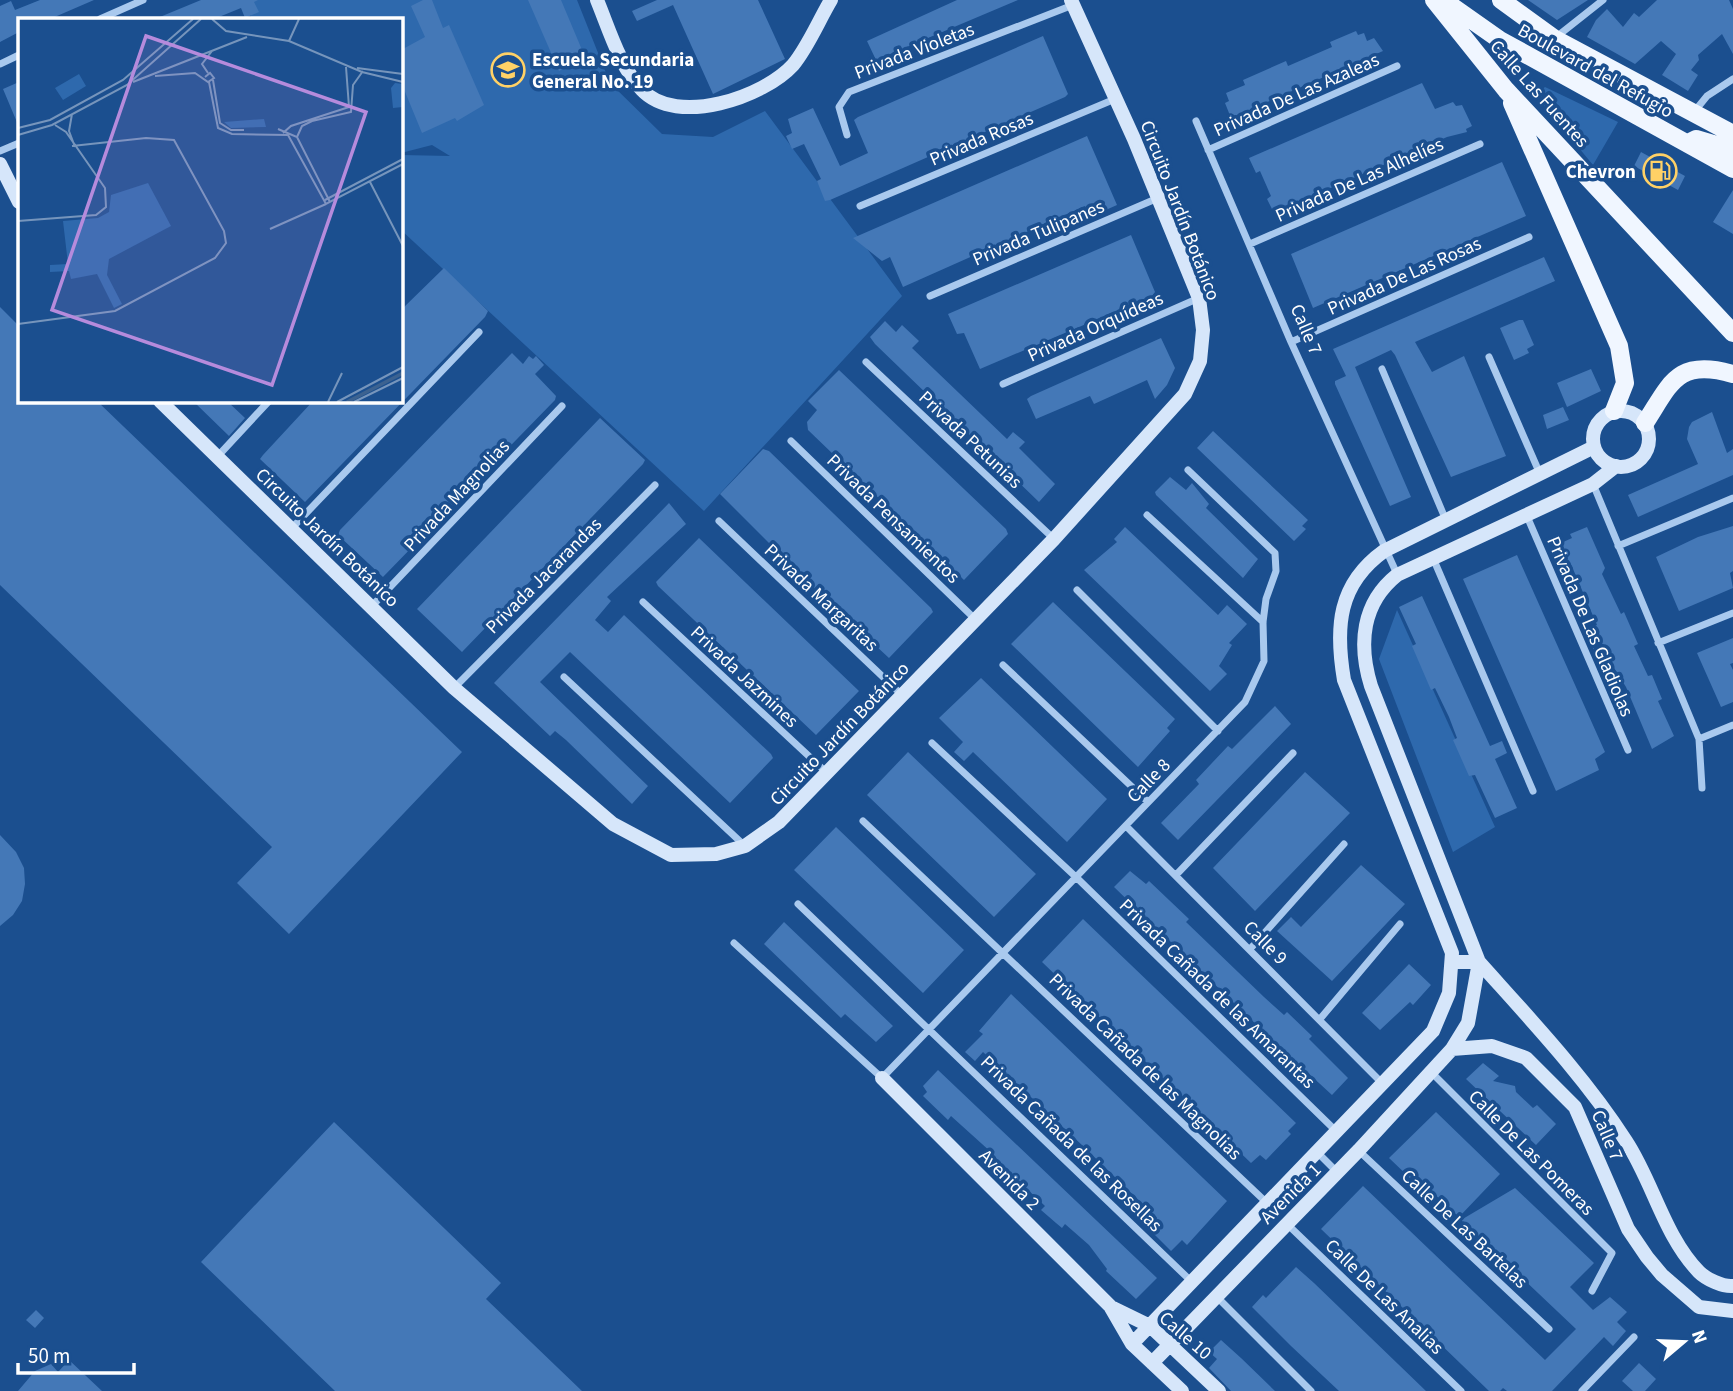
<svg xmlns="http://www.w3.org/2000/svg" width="1733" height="1391" font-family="'Source Sans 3',sans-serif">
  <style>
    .green { fill: #2e69ad }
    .building { fill: #4478b7 }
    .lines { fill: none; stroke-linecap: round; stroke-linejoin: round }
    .street { stroke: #a9c9ee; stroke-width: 7 }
    .secondary { stroke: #d6e6fa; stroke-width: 14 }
    .primary { stroke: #f0f6ff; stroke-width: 18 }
    .labels { text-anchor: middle; stroke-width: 7; stroke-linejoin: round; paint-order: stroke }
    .street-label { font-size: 19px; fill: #fff; stroke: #1b4f8f }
    .poi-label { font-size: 19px; font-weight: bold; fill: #fff; stroke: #1b4f8f; text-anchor: start }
    .inset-river { fill: none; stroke: #3c6290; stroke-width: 3.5 }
    .inset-road { fill: none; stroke: #7695bc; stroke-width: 2 }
    .view { fill: #b68bdc; fill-opacity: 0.15; stroke: #b68bdc; stroke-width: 3.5 }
    .inset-edge { fill: none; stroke: #fff; stroke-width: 3.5 }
  </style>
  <rect width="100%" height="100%" fill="#1b4f8f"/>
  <!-- green -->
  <path class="green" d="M245,0H577L610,83L662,134L713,137L765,111L902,296L704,511L401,230V155L450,156L432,145L401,153V19H252Z
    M1545,87L1618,122L1593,165L1541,102L1540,91Z
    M1397,610L1495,827L1453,852L1379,659Z"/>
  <!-- building -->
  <path class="building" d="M40,0H94L50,19H19V32L0,42V6L11,1L15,10Z
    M201,0H258L254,2L259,12L245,18L241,8L214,19H155Z
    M423,0H432L443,28L449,25L484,105L457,121L455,118L422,133L401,82V50L425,37L411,6Z
    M528,0H561L585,57L559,71Z
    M657,0H758L785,59L713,94L673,5L637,21L632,11Z
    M957,0H1018L876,60L867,41Z
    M1528,0H1588L1557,20Z
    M1657,0H1729L1733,9V54L1722,34L1698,55L1699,60L1691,70L1698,75L1688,91L1662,75L1676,54L1661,41L1635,64L1587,37L1596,20L1607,9L1623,27L1634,13L1639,17Z
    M1356,31L1358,35L1364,33L1367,41L1374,38L1383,51L1231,118L1225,103L1229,101L1226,93L1245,85L1243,80L1286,61L1288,66L1332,47L1330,42Z
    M1043,36L1068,94L1065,97L830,200L825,201L817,181L821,179L804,144L792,149L786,136L792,133L788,119L813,108L840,166L868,153L854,120L858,117Z
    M19,82V127L3,89Z
    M1422,83L1435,109L1453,102L1456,106L1462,105L1472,126L1466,129L1467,132L1447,137L1274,213L1267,199L1271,196L1260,171L1256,173L1249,158Z
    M1087,136L1117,205L1090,217L1085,206L903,287L890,257L882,261L853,238Z
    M1641,152L1685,176L1678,190L1634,166Z
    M1502,162L1526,216L1313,308L1291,254Z
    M1733,190V234L1713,222Z
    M1131,235L1155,292L1152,296L980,369L964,333L957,334L948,314Z
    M1544,257L1555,281L1415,342L1432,372L1464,356L1506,456L1451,477L1395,355L1391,350L1355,367L1411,497L1390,506L1335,384V381L1346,376L1333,349Z
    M444,268L488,311L485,317L305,502L260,459L263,455L313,401H401V310Z
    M0,307L19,326V401H97L462,752L289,934L237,883L272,847L0,585Z
    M1519,320H1523L1534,345L1527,349L1529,353L1514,360L1500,328Z
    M885,321L896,332L902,325L919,341L912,348L1007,439L1013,432L1025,442L1019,448L1055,484L1039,502L875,344L870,337Z
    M1161,338L1175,368L1167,385L1155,399L1147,380L1094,404L1090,396L1036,419L1027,399L1031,396Z
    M512,353L523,364L529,356L533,359L536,356L544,365L535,374L556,396L555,400L383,577L338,535L340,530Z
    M1591,369L1601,391L1567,407L1557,383Z
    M839,370L1006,529L1008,534L964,580L808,430L807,422L817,410L808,401Z
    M193,401H227L245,418L229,436Z
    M1563,407L1569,420L1547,429L1543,415Z
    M1712,412L1727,453L1733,449V475L1638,517L1628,495L1698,464L1687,439L1689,427L1692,422Z
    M600,418L645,460L643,464L462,652L417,609Z
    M1213,431L1308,520L1302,526L1306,529L1294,541L1197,448Z
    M763,449L769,451L931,608L933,612L889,658L821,595L720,494Z
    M1170,477L1186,490L1192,483L1209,504L1206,508L1258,559L1243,578L1156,495L1155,492Z
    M669,503L686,524L607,597L611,601L595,620L608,632L624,615L771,754L773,758L730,803L570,652L540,682L648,786L632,804L566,740L555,731L550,736L494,683Z
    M1733,526V571L1730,573L1733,588L1679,611L1656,557L1698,537Z
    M1125,527L1218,615L1227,605L1247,624L1229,643L1232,645L1219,666L1227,674L1210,691L1084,570L1117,542L1114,539Z
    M1587,527L1605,568L1602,574L1621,614L1624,612L1638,644L1634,646L1648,676L1652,675L1662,699L1658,701L1674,736L1652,749L1626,687L1611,663L1601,667L1585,630L1597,625L1570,562L1557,567L1552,555L1564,549L1561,543L1572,538L1570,534Z
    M699,538L859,691L816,735L658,586L656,582Z
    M1517,555L1605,752L1595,759L1599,770L1556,791L1463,579Z
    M1422,596L1490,746L1502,741L1507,753L1495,759L1517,808L1495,818L1475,775L1469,776L1453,740L1457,738L1449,717L1435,688L1431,690L1412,646L1416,644L1399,607Z
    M1053,602L1175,719L1167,728L1170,731L1138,767L1011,644Z
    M1733,638V663L1730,664L1733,670V702L1721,707L1697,653Z
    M981,678L1107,799L1067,842L973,752L964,761L954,752L963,742L939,718Z
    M1275,706L1291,724L1178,840L1161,823L1199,784L1196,780L1228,746L1232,749Z
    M908,752L1036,874L994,917L867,795Z
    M1305,772L1350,813L1255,911L1213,868Z
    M836,827L964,950L923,993L794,870Z
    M0,835L16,852L24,868L25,884L22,901L13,915L0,926Z
    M1361,865L1405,904L1332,981L1277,931L1291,917L1301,927Z
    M1130,871L1146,884L1149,881L1189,919L1186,922L1264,997L1284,1015L1287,1012L1312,1036L1309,1039L1348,1078L1332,1095L1307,1072L1302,1077L1277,1052L1280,1049L1264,1032L1114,887Z
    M1083,919L1296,1123L1288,1131L1291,1134L1266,1160L1260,1155L1251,1163L1042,962Z
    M784,922L893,1026L876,1042L845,1014L841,1018L764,944Z
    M1409,964L1431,985L1413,1005L1410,1002L1380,1030L1362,1013Z
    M1011,994L1227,1201L1187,1245L1182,1240L1171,1251L1147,1227L1157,1218L1083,1146L983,1052L975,1061L965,1052L983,1034L979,1031Z
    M1483,1063L1499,1076L1493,1081L1515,1086L1516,1092L1533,1108L1537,1105L1556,1124L1536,1145L1466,1079Z
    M938,1070L1157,1278L1136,1299L1106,1271L1107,1269L1089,1245L1065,1224L1062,1228L1056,1223L1041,1210L1045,1206L1025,1187L1022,1190L992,1153L951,1116L948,1120L923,1096L927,1092L923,1086Z
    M1436,1112L1500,1174L1459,1217L1413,1174L1410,1178L1389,1158Z
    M334,1122L501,1283L486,1299L582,1391H335L201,1262Z
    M1363,1186L1545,1360L1576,1329L1461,1220L1515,1188L1594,1263L1570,1287L1593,1310L1610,1297L1627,1312L1617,1322L1626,1331L1613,1346L1604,1337L1552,1391H1507L1503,1388L1500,1391H1489L1321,1229Z
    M1296,1267L1314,1283L1426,1391H1339L1291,1346L1252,1307L1263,1295L1266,1298Z
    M36,1310L44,1318L35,1328L26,1320Z
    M1221,1340L1241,1358L1275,1391H1231L1209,1368L1217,1359L1209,1352Z
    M69,1360L102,1391H18L35,1371L51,1364L58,1372Z
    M1639,1363L1656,1379L1645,1391H1633L1622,1381Z"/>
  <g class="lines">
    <!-- street -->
    <path class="street" d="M100,19L143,0
      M1555,38L1603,0
      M0,64L19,55
      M1694,112L1707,96L1733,79
      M1196,121L1291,342L1397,574
      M847,135L839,107L849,92L1073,5
      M1208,150L1397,66
      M0,151L19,143
      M860,206L1115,99
      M1250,244L1480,144
      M930,296L1158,198
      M1291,342L1529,237
      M1489,357L1540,474
      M866,362L1054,539
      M1382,369L1445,518
      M1003,384L1199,298
      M791,441L975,619
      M217,457L269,401
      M1593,484L1699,739L1702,788
      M1526,514L1628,750
      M1147,515L1263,622
      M719,521L903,696
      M292,528L479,332
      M1618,546L1733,498
      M1433,558L1533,791
      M1077,590L1218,731
      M643,602L827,773
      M372,606L562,406
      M1658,643L1733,613
      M1003,665L1148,802
      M564,677L745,846
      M454,688L655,485
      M1699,739L1733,725
      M932,743L1077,878L1336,1131
      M863,821L1267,1203
      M1126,826L1382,1083
      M1176,875L1293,753
      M798,904L1192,1282
      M734,943L882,1078L1245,702L1264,661L1263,622L1266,599L1276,571L1275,553L1188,470
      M1251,948L1344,844
      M1320,1019L1400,924
      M1431,1072L1612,1253L1592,1291
      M1359,1151L1549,1329
      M1317,1152L1338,1173
      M1287,1224L1461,1391
      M1217,1297L1311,1391
      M1582,1391L1634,1337"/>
    <!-- secondary -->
    <path class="secondary" d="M597,0C609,29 620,67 642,90C677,127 764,97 793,65C808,47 819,20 831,0
      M0,164L19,202
      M160,401L454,688L613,824L671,855L716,854L745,846L779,822L1054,539L1185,394L1200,361L1203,330L1199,298L1134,139L1071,0
      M1593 439a28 28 0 1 1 56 0a28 28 0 1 1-56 0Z
      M1452,962H1479C1530,1019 1585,1077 1626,1141C1653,1182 1664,1236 1699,1272C1706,1279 1723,1287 1733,1286
      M1452,1049L1492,1046L1526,1058L1575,1107L1628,1229L1647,1257L1662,1275L1699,1307L1733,1311
      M882,1078L1110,1306L1132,1344L1182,1391
      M1111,1307L1150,1326L1219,1391
      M1132,1344L1433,1031L1449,993L1452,953L1344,680C1335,627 1338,584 1384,551L1594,447
      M1152,1363L1359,1150L1452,1049L1468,1023L1479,962L1371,686C1358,644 1362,603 1397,575L1593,484L1616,466"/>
    <!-- primary -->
    <path class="primary" d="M1434,0L1506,90L1733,333
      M1443,0L1500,40L1733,169
      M1501,0L1555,39L1733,134
      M1512,103L1619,346L1625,383L1614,411
      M1690,142L1696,139L1733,150
      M1645,423C1671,383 1677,358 1733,374"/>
  </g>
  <!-- icons -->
  <defs>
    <symbol id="school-ring" viewBox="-11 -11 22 22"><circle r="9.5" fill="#1b4f8f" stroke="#ffd166" stroke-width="1.5"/><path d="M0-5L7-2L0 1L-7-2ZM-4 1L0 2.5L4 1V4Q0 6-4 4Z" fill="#ffd166"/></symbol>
    <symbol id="fuel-ring" viewBox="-11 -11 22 22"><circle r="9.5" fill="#1b4f8f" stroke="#ffd166" stroke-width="1.5"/><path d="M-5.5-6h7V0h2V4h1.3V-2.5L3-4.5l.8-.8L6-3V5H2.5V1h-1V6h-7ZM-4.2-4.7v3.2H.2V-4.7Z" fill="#ffd166"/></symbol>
  </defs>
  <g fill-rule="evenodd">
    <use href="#school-ring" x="489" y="51" width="38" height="38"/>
    <use href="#fuel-ring" x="1641" y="152" width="38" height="38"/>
  </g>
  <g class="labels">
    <!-- street labels -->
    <g class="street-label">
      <text transform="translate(914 50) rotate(-21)" y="7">Privada Violetas</text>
      <text transform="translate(1596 70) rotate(29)" y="7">Boulevard del Refugio</text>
      <text transform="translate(1540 93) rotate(48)" y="7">Calle Las Fuentes</text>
      <text transform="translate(1296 94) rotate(-24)" y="7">Privada De Las Azaleas</text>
      <text transform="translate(981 138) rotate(-23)" y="7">Privada Rosas</text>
      <text transform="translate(1359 179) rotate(-24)" y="7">Privada De Las Alhelíes</text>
      <text transform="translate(1181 210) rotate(69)" y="7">Circuito Jardín Botánico</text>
      <text transform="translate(1038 232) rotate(-23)" y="7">Privada Tulipanes</text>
      <text transform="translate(1404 275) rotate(-24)" y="7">Privada De Las Rosas</text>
      <text transform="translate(1095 326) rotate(-24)" y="7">Privada Orquídeas</text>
      <text transform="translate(1307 329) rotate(67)" y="7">Calle 7</text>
      <text transform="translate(971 439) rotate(43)" y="7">Privada Petunias</text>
      <text transform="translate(456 495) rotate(-47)" y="7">Privada Magnolias</text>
      <text transform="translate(894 518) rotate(44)" y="7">Privada Pensamientos</text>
      <text transform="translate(328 537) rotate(44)" y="7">Circuito Jardín Botánico</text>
      <text transform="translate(543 575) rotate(-45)" y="7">Privada Jacarandas</text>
      <text transform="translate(822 597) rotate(43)" y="7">Privada Margaritas</text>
      <text transform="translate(1591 626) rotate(67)" y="7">Privada De Las Gladiolas</text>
      <text transform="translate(745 676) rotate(43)" y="7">Privada Jazmines</text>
      <text transform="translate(839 733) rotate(-46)" y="7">Circuito Jardín Botánico</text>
      <text transform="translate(1148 780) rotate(-46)" y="7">Calle 8</text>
      <text transform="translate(1266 942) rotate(45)" y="7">Calle 9</text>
      <text transform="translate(1218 993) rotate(44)" y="7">Privada Cañada de las Amarantas</text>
      <text transform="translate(1146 1066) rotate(44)" y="7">Privada Cañada de las Magnolias</text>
      <text transform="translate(1608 1135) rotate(67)" y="7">Calle 7</text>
      <text transform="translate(1072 1143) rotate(44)" y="7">Privada Cañada de las Rosellas</text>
      <text transform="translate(1532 1152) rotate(45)" y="7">Calle De Las Pomeras</text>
      <text transform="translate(1010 1179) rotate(45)" y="7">Avenida 2</text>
      <text transform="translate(1290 1193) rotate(-45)" y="7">Avenida 1</text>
      <text transform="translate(1465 1228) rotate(43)" y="7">Calle De Las Bartelas</text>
      <text transform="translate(1385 1296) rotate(44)" y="7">Calle De Las Analias</text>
      <text transform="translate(1186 1335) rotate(41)" y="7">Calle 10</text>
    </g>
    <!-- poi labels -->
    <g class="poi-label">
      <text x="532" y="66">Escuela Secundaria<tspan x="532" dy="22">General No. 19</tspan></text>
      <text x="1636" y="178" text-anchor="end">Chevron</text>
    </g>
  </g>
  <!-- overview -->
  <g transform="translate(18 18)">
    <rect width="385" height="385" fill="#1b4f8f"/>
    <path d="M61,56L68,68L45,82L37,70ZM377,65L385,66V89L375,90L373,70ZM246,101L248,109L213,110L206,104ZM130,165L153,208L91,241L89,257L104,286L96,290L79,256L53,261L51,253L32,254V247L50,246L45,203L80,200L91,194L93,177Z" fill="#2e69ad"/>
    <path class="inset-river" d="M329,384L385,355"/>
    <path class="inset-road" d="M194,1L208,13L271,23L344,54L385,64M271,23L281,1M339,50L385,56M190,55L184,46L194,33M137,58L177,55L190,64L196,60L192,55L187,59M195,62L202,105L213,112H226M115,64L229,19M191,64L200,110L214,116L270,117L308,186L385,146M54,96L51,113L57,129M0,110L32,102L105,62L175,1M260,111L279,119L312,184M265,115L273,108L331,89L328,49M0,117L34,107L109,67L183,1M279,119L284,108L294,103L333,94L335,67L345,53M352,164L385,228M307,182L385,141M0,203L78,197L88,189L87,170L48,114L37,107M252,211L308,186M0,306L97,293L197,240L208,225L206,213L156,122L128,120L54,128M310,384L324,355M319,384L385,349M336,384L385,360"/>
    <path class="view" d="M128,18L348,94L254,367L34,292Z"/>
    <rect width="385" height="385" class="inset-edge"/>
  </g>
  <!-- north arrow -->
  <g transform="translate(1684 1342) rotate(71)" stroke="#1b4f8f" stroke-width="5" paint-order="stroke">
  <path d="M0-5L12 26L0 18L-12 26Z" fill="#ffffff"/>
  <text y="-10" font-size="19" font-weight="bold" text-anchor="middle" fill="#ffffff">N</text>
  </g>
  <!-- scale -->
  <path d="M18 1363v10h116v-10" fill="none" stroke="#ffffff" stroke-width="3.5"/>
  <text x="28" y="1363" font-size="21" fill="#ffffff" stroke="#1b4f8f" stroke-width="5" paint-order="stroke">50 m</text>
</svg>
